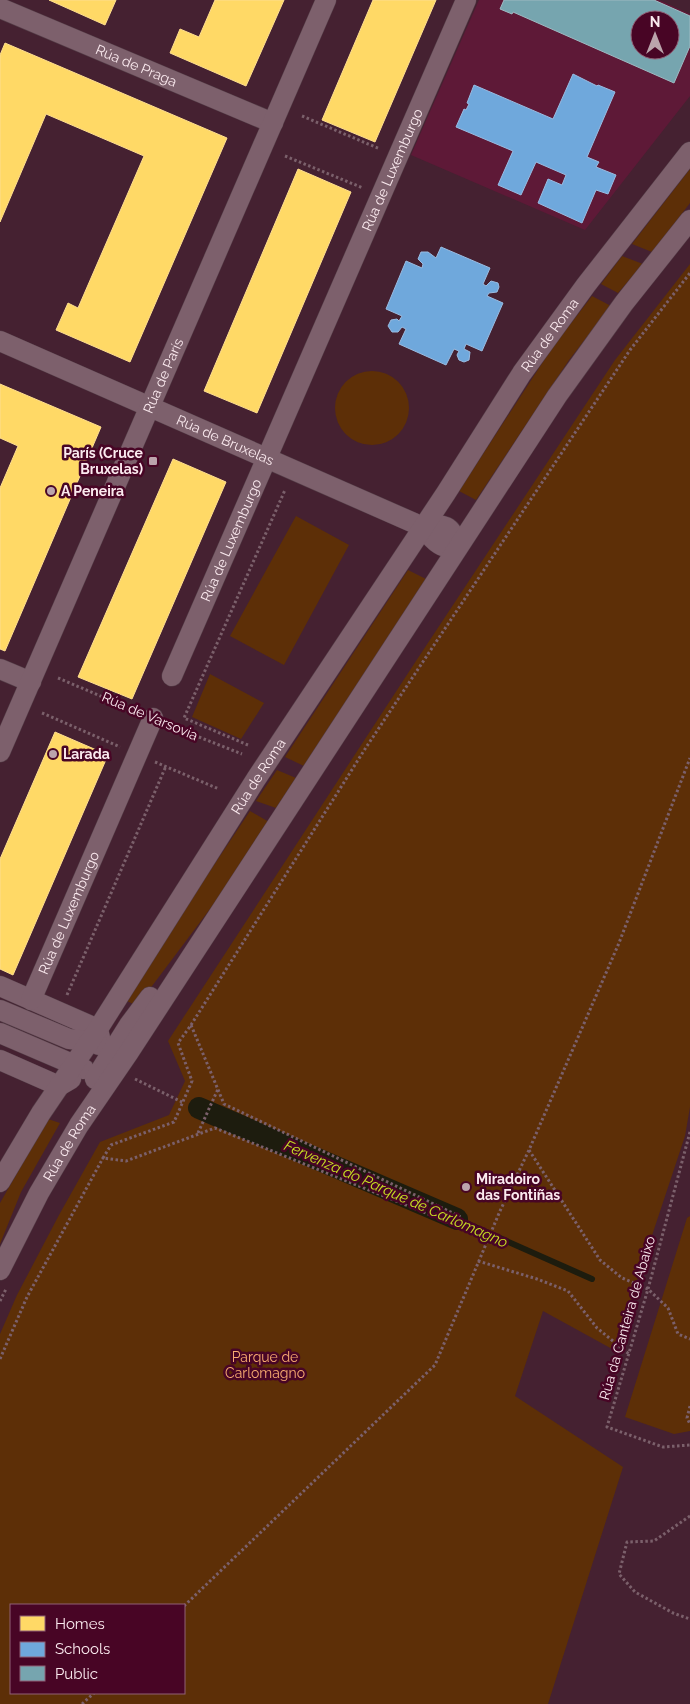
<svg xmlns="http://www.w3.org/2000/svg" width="690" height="1704" font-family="Raleway,sans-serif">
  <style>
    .built { fill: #5e1937; fill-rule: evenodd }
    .green { fill: #5d2f07; fill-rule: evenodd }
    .homes { fill: #ffd966; stroke: #fede8f }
    .schools { fill: #6fa8dc; stroke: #99bce2 }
    .public { fill: #76a5af; stroke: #9ebac2; fill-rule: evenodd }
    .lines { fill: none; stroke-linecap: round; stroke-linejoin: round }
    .stream { stroke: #1d1c0e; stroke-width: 6 }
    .canal { stroke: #1d1c0e; stroke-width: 22 }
    .street-casing { stroke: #553e48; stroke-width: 21 }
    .path { stroke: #7b606b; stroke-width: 3; stroke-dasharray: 2.5 2.5; stroke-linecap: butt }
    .street { stroke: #7d606c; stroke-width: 20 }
    .poi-dot { fill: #bba4ac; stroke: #480525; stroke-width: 2 }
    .labels { text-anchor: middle; stroke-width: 5; stroke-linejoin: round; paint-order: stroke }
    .street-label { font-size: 14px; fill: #fbeaef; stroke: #480525 }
    .poi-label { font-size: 14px; font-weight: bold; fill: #fbeaef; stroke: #480525; text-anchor: start }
    .park-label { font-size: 14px; fill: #f8ac71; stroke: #480525 }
    .water-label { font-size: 15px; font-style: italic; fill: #c8e223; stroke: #480525 }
  </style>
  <rect width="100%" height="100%" fill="#452131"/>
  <!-- built -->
  <path class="built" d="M479,0H659L690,14V96L585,230L411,155ZM640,20H670V50H640Z"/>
  <!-- green -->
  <path class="green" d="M690,169V203L652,252L632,244Z
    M622,256L643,264L618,293L601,284Z
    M690,264V1107L685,1136L614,1350L543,1311L515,1396L623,1467L548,1704H0V1334L17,1295L59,1215L100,1142L169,1115L185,1081L168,1041L414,664L615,360ZM11,1605H184V1693H11Z
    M592,296L611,306L569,360L476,500L459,491L552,348Z
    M335 408a37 37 0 1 1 74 0a37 37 0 1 1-74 0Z
    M296,516L349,545L284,665L230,636Z
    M408,570L426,579L304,766L285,757Z
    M210,674L264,703L241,739L192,717Z
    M277,770L296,778L276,808L256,801Z
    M250,811L269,822L228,885L137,1006L127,1001L204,880Z
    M48,1119L60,1123L21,1192L0,1244V1203Z
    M690,1216V1431L674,1434L625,1417L687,1218Z"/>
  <!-- homes -->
  <path class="homes" d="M49,0H116L105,25Z
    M215,0H284L246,86L170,53L180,29L199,37Z
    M373,0H436L375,142L322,120Z
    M5,43L227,138L130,362L56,330L68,303L78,308L144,156L46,114L0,222V55Z
    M298,169L351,192L257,413L204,391Z
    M0,384L101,427L5,651L0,649V488L18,446L0,438Z
    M173,459L226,482L132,699L78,677Z
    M55,732L108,755L13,975L0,969V859Z"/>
  <!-- schools -->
  <path class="schools" d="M573,74L597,86L598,85L615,92L587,157L599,162L596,167L616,175L608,194L596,190L582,223L538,203L548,179L562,185L566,175L536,162L521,195L498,185L513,151L456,127L464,109L466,110L469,104L467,103L474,85L553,119Z
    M441,247L490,268L483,284L486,286L491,281L498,283L499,287L497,292L489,293L487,296L503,303L482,351L466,344L464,349L470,352L469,360L464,362L459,360L457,355L459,351L454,349L446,365L399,344L406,329L402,327L398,332H392L388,326L391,320L397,319L399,321L402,316L386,309L406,261L422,268L423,264L418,259L421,252H428L436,258Z"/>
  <!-- public -->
  <path class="public" d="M504,0H654L690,16V46L674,83L513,12L512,14L500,9ZM640,20H670V50H640Z"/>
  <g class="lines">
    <!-- stream -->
    <path class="stream" d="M457,1219L592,1279"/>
    <!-- canal -->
    <path class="canal" d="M199,1108L457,1219"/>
    <defs>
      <g id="street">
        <path id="s1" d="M0,8L273,123"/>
        <path id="s2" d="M0,341L414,523C426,528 434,545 446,547C450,548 455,546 458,546C451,524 445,524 423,526"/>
        <path d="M0,669L31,682"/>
        <path id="s3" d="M172,676L466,0"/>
        <path id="s4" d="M0,752L326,0"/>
        <path d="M0,986L98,1029L101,1042"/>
        <path id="s5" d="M31,1000L153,718"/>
        <path d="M0,1010L69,1039L89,1041L99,1045"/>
        <path d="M0,1033L84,1069"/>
        <path d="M0,1060L59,1086L71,1079"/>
        <path d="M95,1079L129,1025L150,997"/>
        <path id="s6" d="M0,1182L41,1113L98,1029L256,779L446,493L522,373L586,285L690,152"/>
        <path id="s7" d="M0,1270L39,1193L79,1125L129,1052L557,396L624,303L690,220"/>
      </g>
    </defs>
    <!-- street casing -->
    <use href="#street" class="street-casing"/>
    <!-- path -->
    <path class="path" d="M302,116L380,149
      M285,156L363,188
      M58,678L136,711
      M42,713L120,747
      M171,726L242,754
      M248,745L184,718L285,490
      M155,762L219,789
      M67,995L166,766
      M191,1025L365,749L630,350L690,273
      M135,1079L184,1103
      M690,1132L648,1289L607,1427L663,1447L690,1445
      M198,1133L218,1089
      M529,1150L600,1260L622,1278L648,1289L668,1308L678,1334L690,1339
      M458,1226L215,1128L126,1161L103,1158L111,1145L174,1122L192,1081L178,1043L191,1025L224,1104L461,1217
      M478,1261L537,1279L568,1291L597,1328L629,1354
      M0,1301L6,1289
      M0,1359L27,1297L103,1158
      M690,1406L687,1418L690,1424
      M690,1516L654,1541L627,1542L619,1574L635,1592L673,1613L690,1619
      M184,1606L435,1365L500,1211L529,1150L619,943L690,758
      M82,1704L94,1693"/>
    <!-- street -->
    <use href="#street" class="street"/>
  </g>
  <!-- markers -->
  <g class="poi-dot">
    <rect x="148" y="456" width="10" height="10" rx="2.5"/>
    <circle cx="51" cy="491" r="5"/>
    <circle cx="53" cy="754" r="5"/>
    <circle cx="466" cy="1187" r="5"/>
  </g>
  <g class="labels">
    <!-- street labels -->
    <g class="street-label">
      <text dy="5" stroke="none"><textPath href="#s1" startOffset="148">Rúa de Praga</textPath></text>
      <text dy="5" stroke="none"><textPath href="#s3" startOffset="552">Rúa de Luxemburgo</textPath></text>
      <text dy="5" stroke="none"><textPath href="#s6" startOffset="1010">Rúa de Roma</textPath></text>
      <text dy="5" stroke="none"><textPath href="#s4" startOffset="410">Rúa de París</textPath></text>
      <text dy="5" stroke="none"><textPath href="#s2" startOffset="246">Rúa de Bruxelas</textPath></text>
      <text dy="5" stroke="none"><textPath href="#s3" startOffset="148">Rúa de Luxemburgo</textPath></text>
      <text transform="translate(150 716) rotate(23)" y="5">Rúa de Varsovia</text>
      <text dy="5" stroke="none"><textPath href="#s6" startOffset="481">Rúa de Roma</textPath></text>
      <text dy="5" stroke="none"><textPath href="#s5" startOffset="95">Rúa de Luxemburgo</textPath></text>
      <text dy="5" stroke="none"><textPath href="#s7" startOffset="145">Rúa de Roma</textPath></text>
      <text transform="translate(627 1318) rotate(-74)" y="5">Rúa da Canteira de Abaixo</text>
    </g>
    <!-- poi labels -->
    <g class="poi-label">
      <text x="143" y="458" text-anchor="end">París (Cruce<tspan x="143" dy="16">Bruxelas)</tspan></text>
      <text x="61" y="496">A Peneira</text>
      <text x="63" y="759">Larada</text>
      <text x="476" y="1184">Miradoiro<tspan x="476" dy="16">das Fontiñas</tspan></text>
    </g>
    <!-- park labels -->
    <g class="park-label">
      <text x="265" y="1362">Parque de<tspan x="265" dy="16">Carlomagno</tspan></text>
    </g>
    <!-- water labels -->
    <g class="water-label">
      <text transform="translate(396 1194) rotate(24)" y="5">Fervenza do Parque de Carlomagno</text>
    </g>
  </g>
  <!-- legend -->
  <rect x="10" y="1604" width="175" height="90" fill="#480525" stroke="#906176"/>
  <rect x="20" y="1616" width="25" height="15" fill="#ffd966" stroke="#906176"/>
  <text x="55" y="1629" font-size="15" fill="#fbeaef">Homes</text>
  <rect x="20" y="1642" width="25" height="15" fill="#6fa8dc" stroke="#906176"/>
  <text x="55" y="1654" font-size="15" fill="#fbeaef">Schools</text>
  <rect x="20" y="1666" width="25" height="15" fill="#76a5af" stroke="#906176"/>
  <text x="55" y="1679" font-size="15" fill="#fbeaef">Public</text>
  <!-- north arrow -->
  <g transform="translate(655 35)"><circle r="24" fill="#480525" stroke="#906176"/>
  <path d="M0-4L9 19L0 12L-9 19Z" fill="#bba4ac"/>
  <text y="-8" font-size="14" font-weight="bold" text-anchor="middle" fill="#fbeaef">N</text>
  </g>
</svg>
